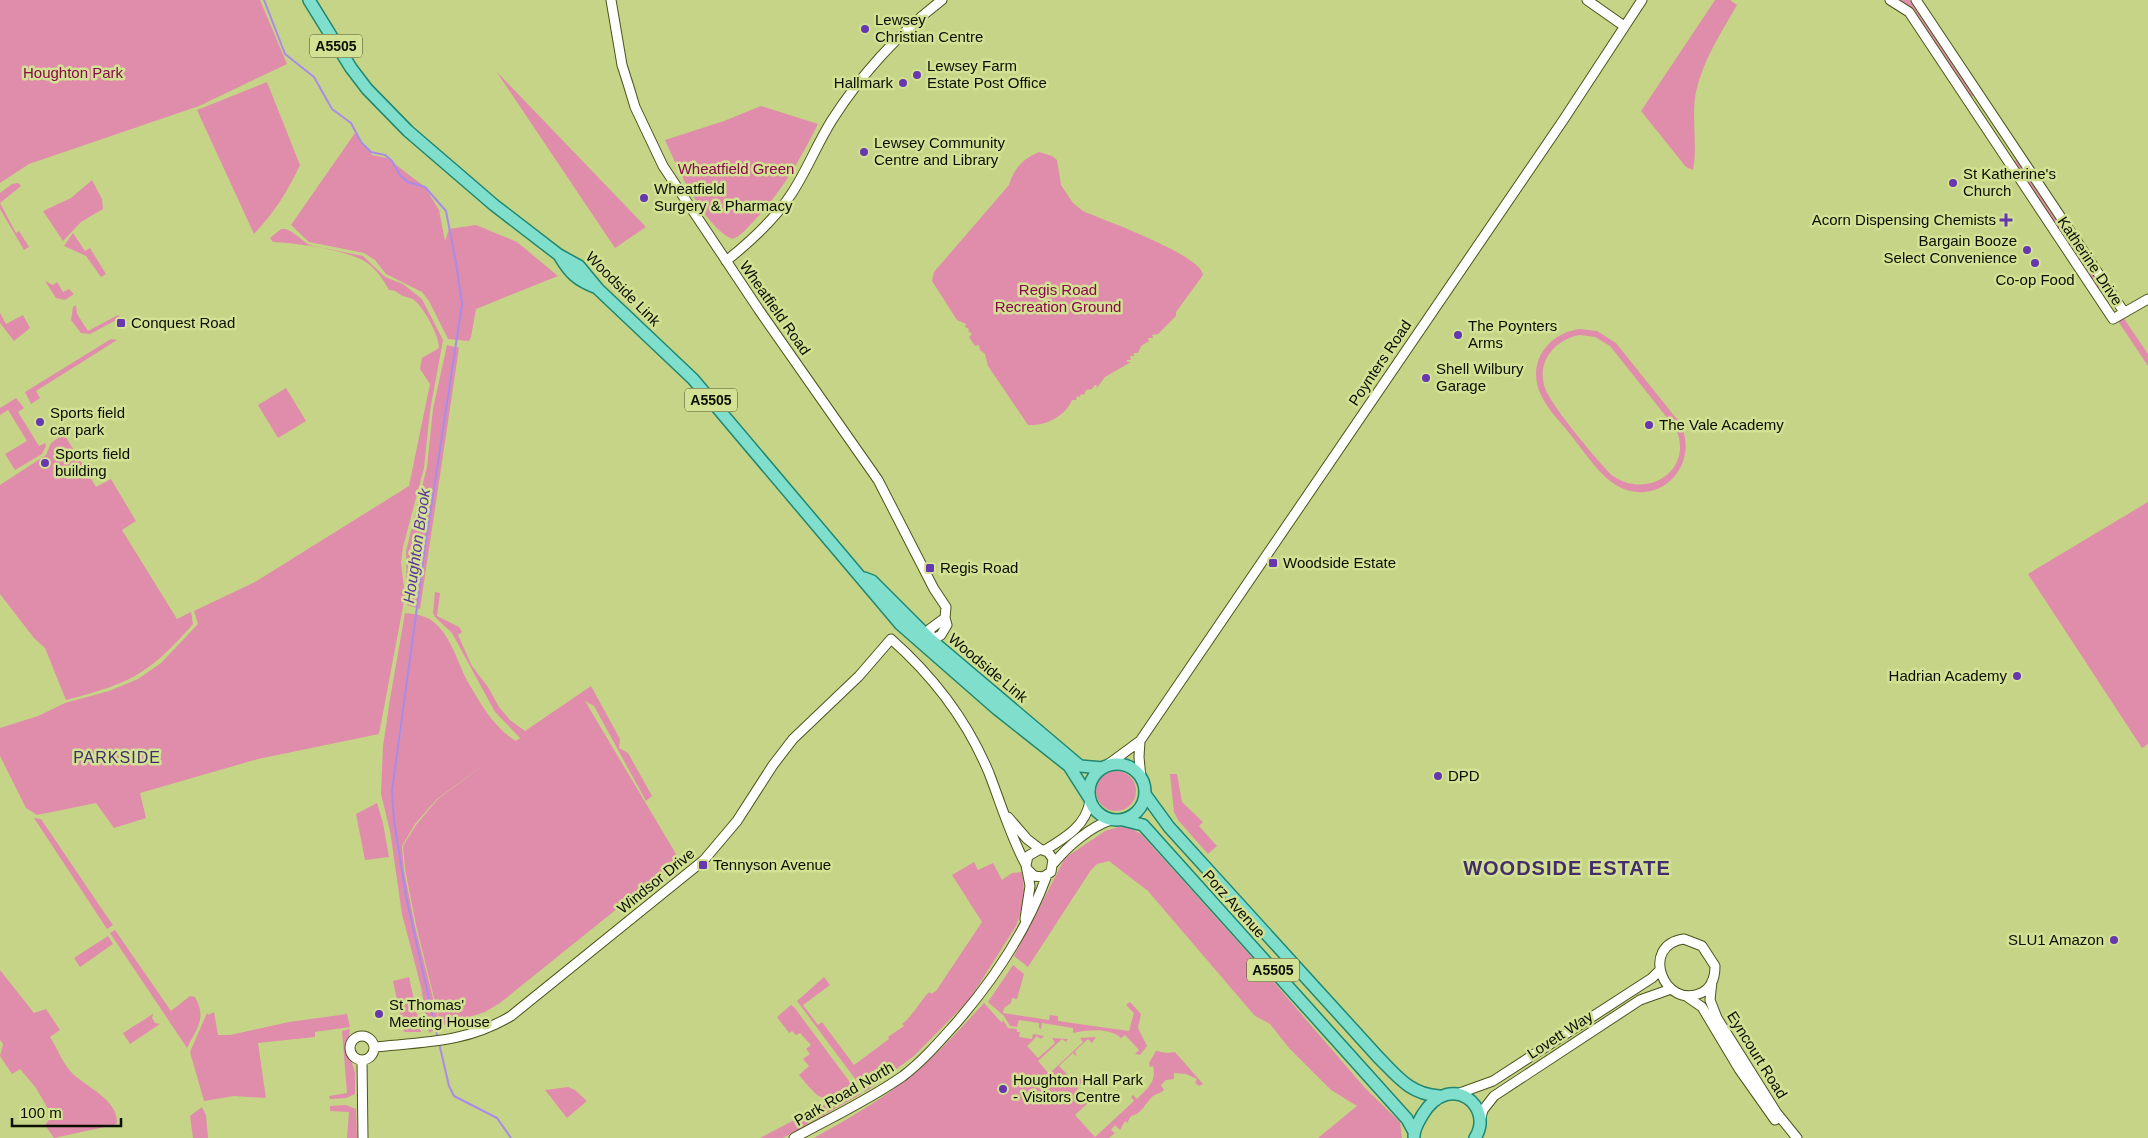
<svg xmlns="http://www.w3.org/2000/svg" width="2148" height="1138" font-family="Arial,sans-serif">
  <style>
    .green { fill: #e08dab; fill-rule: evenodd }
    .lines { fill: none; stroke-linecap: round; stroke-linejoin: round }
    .stream { stroke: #a98ce9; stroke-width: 2 }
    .minor-casing { stroke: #4c551b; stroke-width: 11 }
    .major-casing { stroke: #208770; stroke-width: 14 }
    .minor { stroke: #fff; stroke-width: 9 }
    .major { stroke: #80decd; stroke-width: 11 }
    .poi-dot { fill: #6637ae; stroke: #d3e194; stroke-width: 2 }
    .labels { text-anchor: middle; stroke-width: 5; stroke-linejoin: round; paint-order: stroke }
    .shield { fill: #d3e194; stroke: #474d2c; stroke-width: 1 }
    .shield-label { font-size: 14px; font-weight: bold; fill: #0b0e00 }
    .poi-label { font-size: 15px; fill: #0b0e00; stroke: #d3e194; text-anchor: start }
    .park-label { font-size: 15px; fill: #8b084e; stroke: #d3e194 }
    .street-label { font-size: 15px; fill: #0b0e00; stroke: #d3e194 }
    .water-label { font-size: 16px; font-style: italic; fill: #5e34a0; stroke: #d3e194 }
    .neighbourhood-label { font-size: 16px; letter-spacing: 1px; fill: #432e6a; stroke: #d3e194 }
    .district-label { font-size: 20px; font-weight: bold; letter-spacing: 1px; fill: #432e6a; stroke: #d3e194 }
  </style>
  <rect width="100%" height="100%" fill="#c6d487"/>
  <!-- green -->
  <path class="green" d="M0,0H260L287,64L199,106L29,164L0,183Z
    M1715,0H1730L1737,5C1721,33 1703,60 1696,92C1691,118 1698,144 1693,170L1686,167L1641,111Z
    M1898,0H1909L1916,5L1974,94L1970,99Z
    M496,71L646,227L615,248Z
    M267,82L300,165C288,191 274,213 254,234L197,110Z
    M761,106L818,124C800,160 781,193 753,222C747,228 741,236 732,239C703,225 678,169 665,140L724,121Z
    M355,133L372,155L387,158L425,187L439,210L445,241L449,229L476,225L517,242L558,276L476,309L471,337L469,341L448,339L429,301L422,292L386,274L375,260L364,253L309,242L291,225Z
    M1039,152L1052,156L1057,160L1061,185L1073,203L1083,211C1103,220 1202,255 1203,275L1176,312V316L1158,334L1152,335L1153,338H1148L1149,341L1141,346L1138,353H1134V356H1130L1131,360H1127V362H1131L1105,377L1096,389L1097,386L1095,385L1092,389L1086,390L1084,395L1081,394L1080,397L1077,396L1076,400H1072C1067,414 1048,425 1033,425H1028L988,366L985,354L980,350L979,345L975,346L969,337L972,334L968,331L969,329L965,327L966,324L957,320L932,281L934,272L1009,185C1014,168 1023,159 1039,152Z
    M2018,159L2102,286L2097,289L2012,162Z
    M92,180L102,199L103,209L81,222L63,241L43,211L71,198Z
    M18,183L21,186L0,203L16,233L19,231L29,247L24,250L0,209V193L12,184Z
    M281,229H286L292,232L309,245L363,256L385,277L403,284L422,299L443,340L430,411L424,468L403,547L401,563L405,596L379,734L258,759L140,793L146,818L114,828L96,803L37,815L26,808L0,756V728L38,716L65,703L109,691L138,679L161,663L198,624L194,611L255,582L409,486L430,384L420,369L422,358L439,348C439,335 424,308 414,300C410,297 407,298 403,296C397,293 396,290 389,290C384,281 378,272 370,265C353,250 296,243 273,242L270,238Z
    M73,233L85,251L90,248L106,274L101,277L86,256L64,246Z
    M45,281L53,285L57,282L63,292L69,289L74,294L65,300L56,298Z
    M76,305L77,314L88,331L118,315L120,318L90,334L81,333L71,320L73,307Z
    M0,313L6,324L23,315L30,328L14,341L0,323Z
    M2123,317L2148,354V366L2118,321Z
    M1580,329L1597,331L1616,343L1680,423C1688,439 1688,458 1677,473C1670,483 1658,491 1645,492C1610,495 1592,461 1573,438C1563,424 1548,411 1541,395C1526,364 1547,333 1580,329ZM1580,335L1595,337L1610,346L1676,429C1694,470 1648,500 1613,476C1599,463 1550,404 1545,388C1536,362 1555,339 1580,335Z
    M111,339L117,340L36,391L40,398L31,404L25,392Z
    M447,345L459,348L420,609L407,605L406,551L427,467L433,409Z
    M286,388L306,421L278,438L258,405Z
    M16,398L24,408L18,412L39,446L45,443L46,446L42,454L15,470L5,454L27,441L8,410L0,415V408Z
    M64,434L96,487L111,479L136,521L122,530L177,619L191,612L193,624C148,675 131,683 66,700L45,648L34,638L0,594V485L46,455L51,443Z
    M2148,502V744L2142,748L2028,574Z
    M435,592L440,593L437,616L459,627L462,632L458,635L472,666L488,687L499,707L510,720L525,731L591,686L620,739L619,748L628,753L652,796L646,801L594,706L585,701L679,859L500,1003L485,1012L441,1026L416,925L405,869L403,846L416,825L438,799L490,760L437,799L415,824L402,846L404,870L415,926L440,1026L429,1033L421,987L402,914L390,831L381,794L383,746L390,699L405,613C414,614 423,615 431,620C451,634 457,662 468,682C480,703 495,729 516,741L520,738L495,712L452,633L435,617L433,613Z
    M1096 791a20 20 0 1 1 40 0a20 20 0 1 1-40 0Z
    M1170,774H1177L1182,802L1203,822L1199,826L1217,846L1208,854L1178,820L1174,812Z
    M377,803L383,823L389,857L365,860L356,814Z
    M34,818L41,819L108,918L113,925L107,929Z
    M1125,825L1141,834L1266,973L1365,1088L1400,1122L1402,1138H1318L1357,1106L1331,1090L1289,1048L1270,1024L1255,1016L1148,891L1109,861L1097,864L1091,870L1028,967L1014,956L1065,858L1105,831Z
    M974,862L978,870L993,863L1002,880L1012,873L1022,872L1025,900L1016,926L969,1000L914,1056L865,1092L797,1001L824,977L830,985L803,1005L818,1025L822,1022L854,1065L889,1039L888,1037L904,1026L902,1024C910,1019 920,1002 928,993L930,992L931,994L936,991L982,922L952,875Z
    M115,930L171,1011L190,996L195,997C207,1018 197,1028 187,1048L110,933Z
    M108,936L113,944L80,967L74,958Z
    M1013,965L1024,974L1017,999L1012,998L1011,1003L1004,1008L1003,1013L1049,1020L1050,1015L1058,1016V1021L1129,1031L1134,1013L1126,1005L1130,1002L1141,1014L1138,1028L1147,1046L1140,1055L1135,1054L1139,1050L1125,1035L1121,1038C1109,1027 1087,1030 1073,1033V1028L1042,1023L1041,1029L1039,1028V1023L1019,1020L1017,1027L1010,1026L1004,1016L988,1002Z
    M0,970L34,1013L46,1009L60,1030L50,1037C58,1049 63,1065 73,1074C87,1087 118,1100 117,1123L114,1125L54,1138L45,1125L52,1116L36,1088L20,1069L12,1074L0,1056L3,1044L0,1040Z
    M409,977L421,1032H404L393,981Z
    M984,1003L1002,1023L1003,1020L1008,1028L1017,1029V1032H1020L1019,1037L1032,1039L1033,1034L1044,1036L1041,1039L1037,1036L1027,1046L1038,1058L1055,1043L1052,1038L1068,1039L1066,1042L1062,1039L1038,1061L1049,1074L1083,1042L1080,1038L1096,1037L1092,1043L1088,1039L1075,1051L1077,1057L1073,1053L1059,1066L1071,1078L1076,1074L1082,1081L1076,1092L1078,1100H1082L1087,1095L1092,1099L1075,1115L1095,1137L1134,1101L1131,1097L1133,1095L1137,1099C1147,1089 1157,1082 1153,1066L1150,1067L1149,1063L1156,1051L1167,1053L1175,1052L1203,1084L1199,1086L1195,1083L1197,1079L1186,1074L1174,1073V1079L1166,1080L1161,1085L1164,1090C1161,1093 1156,1094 1153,1096C1146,1102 1142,1114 1131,1116L1127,1123L1125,1121L1120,1130L1115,1125L1111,1130L1115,1133L1109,1138H814C844,1121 874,1104 902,1083C932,1061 958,1031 984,1003Z
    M791,1005L794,1007L855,1089C821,1102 823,1104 799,1075L809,1066L803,1059L810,1054L806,1049L811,1045L800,1033L796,1035L792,1031L789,1033L777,1017Z
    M214,1012L218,1035H230L289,1022L347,1014L350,1027L315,1032V1037L258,1043L266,1098L234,1096L204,1101L190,1052L207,1013L208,1015Z
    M153,1014L152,1018L155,1023L160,1024L130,1044L123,1033Z
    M350,1029L347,1049L355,1072V1094L346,1098L330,1099L329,1096L347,1093L342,1031Z
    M568,1087L575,1090L587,1101L567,1118L545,1090Z
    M859,1092L861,1094L783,1138H760L817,1108Z
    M346,1105L356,1109L357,1138H347L349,1112L330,1111V1106Z
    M202,1107L206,1115L208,1138H193L190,1116Z"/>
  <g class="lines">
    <!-- stream -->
    <path class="stream" d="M264,0L285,54L314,77L332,109L351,123L361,142L371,152L385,155L392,161L400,175L408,182L425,187L446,211L456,263L462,304L425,548L392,791L394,820L406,896L438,1039
      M439,1043L449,1086L454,1096L497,1118L511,1138"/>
    <defs>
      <path id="minor" d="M611,0L622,65L629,87L635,107L663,166L759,310L878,480L934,589L946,607L945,618
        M1587,0L1624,26
        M1890,0L1909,12L2113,319L2148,299
        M1916,0L2124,312
        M726,261C750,242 775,219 792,193C807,170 817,144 832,120C861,75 899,33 942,0
        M930,639V629L945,618
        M928,642L941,635L947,625L945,618
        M1140,741L1139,757L1141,778
        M1106,766L1140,741L1564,119L1642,0
        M1008,817L1027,839L1040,849
        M1045,850C1065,838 1086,826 1090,801
        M1054,863C1068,846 1090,827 1111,820
        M1025,919L1030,886L1026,865L1028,856L1040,849L1048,852L1053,859L1051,872L1043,877L1034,876L1027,869
        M1684,939L1702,946L1715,966C1715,977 1712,988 1701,993C1664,1010 1639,945 1684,939Z
        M1712,981L1710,1000L1717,1018L1776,1112L1797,1138
        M1686,996L1702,1007L1739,1069L1775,1120
        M350 1048a12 12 0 1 1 24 0a12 12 0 1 1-24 0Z
        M374,1047C424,1042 466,1043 511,1016L704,860L737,821L773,765L793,739L859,676L891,639C934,677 967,720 989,773C1001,804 1010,835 1026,865
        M362,1060L363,1138
        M1457,1094L1493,1081L1652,978L1660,970
        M1480,1121L1483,1110L1494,1096L1640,1000L1671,989
        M794,1138C830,1118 869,1100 903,1076C923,1061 940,1041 957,1022C995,978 1027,930 1047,875"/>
      <path id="major" d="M309,0L351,68L367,89L408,131L494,205L559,255L579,266L598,289L693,379L900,624L997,709L1069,766L1090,799
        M559,255C570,274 577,280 597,288
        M864,578L872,581L930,639L1080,766L1103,768
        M1089 792a28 28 0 1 1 56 0a28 28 0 1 1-56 0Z
        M1145,794L1169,827L1379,1058C1398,1077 1410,1094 1439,1096
        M1123,820L1143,825L1407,1119L1414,1132
        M1414,1136C1414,1128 1419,1121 1423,1114C1451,1070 1495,1107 1475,1138"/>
    </defs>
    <!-- minor casing -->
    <use href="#minor" class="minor-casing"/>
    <!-- major casing -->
    <use href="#major" class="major-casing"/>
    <!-- minor -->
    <use href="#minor" class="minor"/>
    <!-- major -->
    <use href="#major" class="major"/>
  </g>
  <!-- markers -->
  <g class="poi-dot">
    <circle cx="865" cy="29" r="5"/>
    <circle cx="917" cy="75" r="5"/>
    <circle cx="903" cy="83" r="5"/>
    <circle cx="864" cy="152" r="5"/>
    <circle cx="1953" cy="183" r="5"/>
    <circle cx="644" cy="198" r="5"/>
    <path d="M2003.5 212.5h5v5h5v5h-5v5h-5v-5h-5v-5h5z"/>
    <circle cx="2027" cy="250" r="5"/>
    <circle cx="2035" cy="263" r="5"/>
    <rect x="116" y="318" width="10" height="10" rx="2.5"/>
    <circle cx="1458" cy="335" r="5"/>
    <circle cx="1426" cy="378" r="5"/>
    <circle cx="40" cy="422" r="5"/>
    <circle cx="1649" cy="425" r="5"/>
    <circle cx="45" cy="463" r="5"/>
    <rect x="1268" y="558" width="10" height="10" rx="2.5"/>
    <rect x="925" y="563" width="10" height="10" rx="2.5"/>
    <circle cx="2017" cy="676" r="5"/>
    <circle cx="1438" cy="776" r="5"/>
    <rect x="698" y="860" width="10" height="10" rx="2.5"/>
    <circle cx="2114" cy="940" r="5"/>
    <circle cx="379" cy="1014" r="5"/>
    <circle cx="1003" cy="1089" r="5"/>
  </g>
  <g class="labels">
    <!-- shield labels -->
    <g class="shield">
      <rect x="310" y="34.5" width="52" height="23" rx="4"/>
      <rect x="685" y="388.5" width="52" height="23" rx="4"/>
      <rect x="1247" y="958.5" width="52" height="23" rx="4"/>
    </g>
    <g class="shield-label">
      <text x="336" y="51">A5505</text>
      <text x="711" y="405">A5505</text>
      <text x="1273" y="975">A5505</text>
    </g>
    <!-- poi labels -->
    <g class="poi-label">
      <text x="875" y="25">Lewsey<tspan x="875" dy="17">Christian Centre</tspan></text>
      <text x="927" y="71">Lewsey Farm<tspan x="927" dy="17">Estate Post Office</tspan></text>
      <text x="893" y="88" text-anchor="end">Hallmark</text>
      <text x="874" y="148">Lewsey Community<tspan x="874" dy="17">Centre and Library</tspan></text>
      <text x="1963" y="179">St Katherine's<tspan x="1963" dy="17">Church</tspan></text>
      <text x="654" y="194">Wheatfield<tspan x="654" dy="17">Surgery &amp; Pharmacy</tspan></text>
      <text x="1996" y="225" text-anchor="end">Acorn Dispensing Chemists</text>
      <text x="2017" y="246" text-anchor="end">Bargain Booze<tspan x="2017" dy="17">Select Convenience</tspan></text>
      <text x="2035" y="285" text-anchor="middle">Co-op Food</text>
      <text x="131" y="328">Conquest Road</text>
      <text x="1468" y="331">The Poynters<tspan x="1468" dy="17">Arms</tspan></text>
      <text x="1436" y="374">Shell Wilbury<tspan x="1436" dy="17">Garage</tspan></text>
      <text x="50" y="418">Sports field<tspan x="50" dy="17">car park</tspan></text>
      <text x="1659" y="430">The Vale Academy</text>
      <text x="55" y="459">Sports field<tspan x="55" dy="17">building</tspan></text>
      <text x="1283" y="568">Woodside Estate</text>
      <text x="940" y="573">Regis Road</text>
      <text x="2007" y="681" text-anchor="end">Hadrian Academy</text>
      <text x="1448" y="781">DPD</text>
      <text x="713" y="870">Tennyson Avenue</text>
      <text x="2104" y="945" text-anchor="end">SLU1 Amazon</text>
      <text x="389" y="1010">St Thomas'<tspan x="389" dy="17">Meeting House</tspan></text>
      <text x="1013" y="1085">Houghton Hall Park<tspan x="1013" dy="17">- Visitors Centre</tspan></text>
    </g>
    <!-- park labels -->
    <g class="park-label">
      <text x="73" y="78">Houghton Park</text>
      <text x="736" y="174">Wheatfield Green</text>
      <text x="1058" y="295">Regis Road<tspan x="1058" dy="17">Recreation Ground</tspan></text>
    </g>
    <!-- street labels -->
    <g class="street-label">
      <text transform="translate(2090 261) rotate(56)" y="5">Katherine Drive</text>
      <text transform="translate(623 289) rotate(45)" y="5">Woodside Link</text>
      <text transform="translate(775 308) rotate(55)" y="5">Wheatfield Road</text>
      <text transform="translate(1380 363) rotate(-56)" y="5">Poynters Road</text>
      <text transform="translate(988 668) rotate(40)" y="5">Woodside Link</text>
      <text transform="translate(656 881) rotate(-39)" y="5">Windsor Drive</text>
      <text transform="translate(1234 904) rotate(48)" y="5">Porz Avenue</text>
      <text transform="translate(1560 1035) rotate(-33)" y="5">Lovett Way</text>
      <text transform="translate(1757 1055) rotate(58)" y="5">Eyncourt Road</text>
      <text transform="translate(844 1094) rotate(-30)" y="5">Park Road North</text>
    </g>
    <!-- water labels -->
    <g class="water-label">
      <text transform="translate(416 546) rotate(-82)" y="6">Houghton Brook</text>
    </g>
    <!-- neighbourhood labels -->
    <g class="neighbourhood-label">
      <text x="117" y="763">PARKSIDE</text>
    </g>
    <!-- district labels -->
    <g class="district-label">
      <text x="1567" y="875">WOODSIDE ESTATE</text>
    </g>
  </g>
  <!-- scale -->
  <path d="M12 1118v8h109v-8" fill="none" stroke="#0b0e00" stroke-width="2.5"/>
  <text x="20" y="1118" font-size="15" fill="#0b0e00" stroke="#d3e194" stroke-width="4" paint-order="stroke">100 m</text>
</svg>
